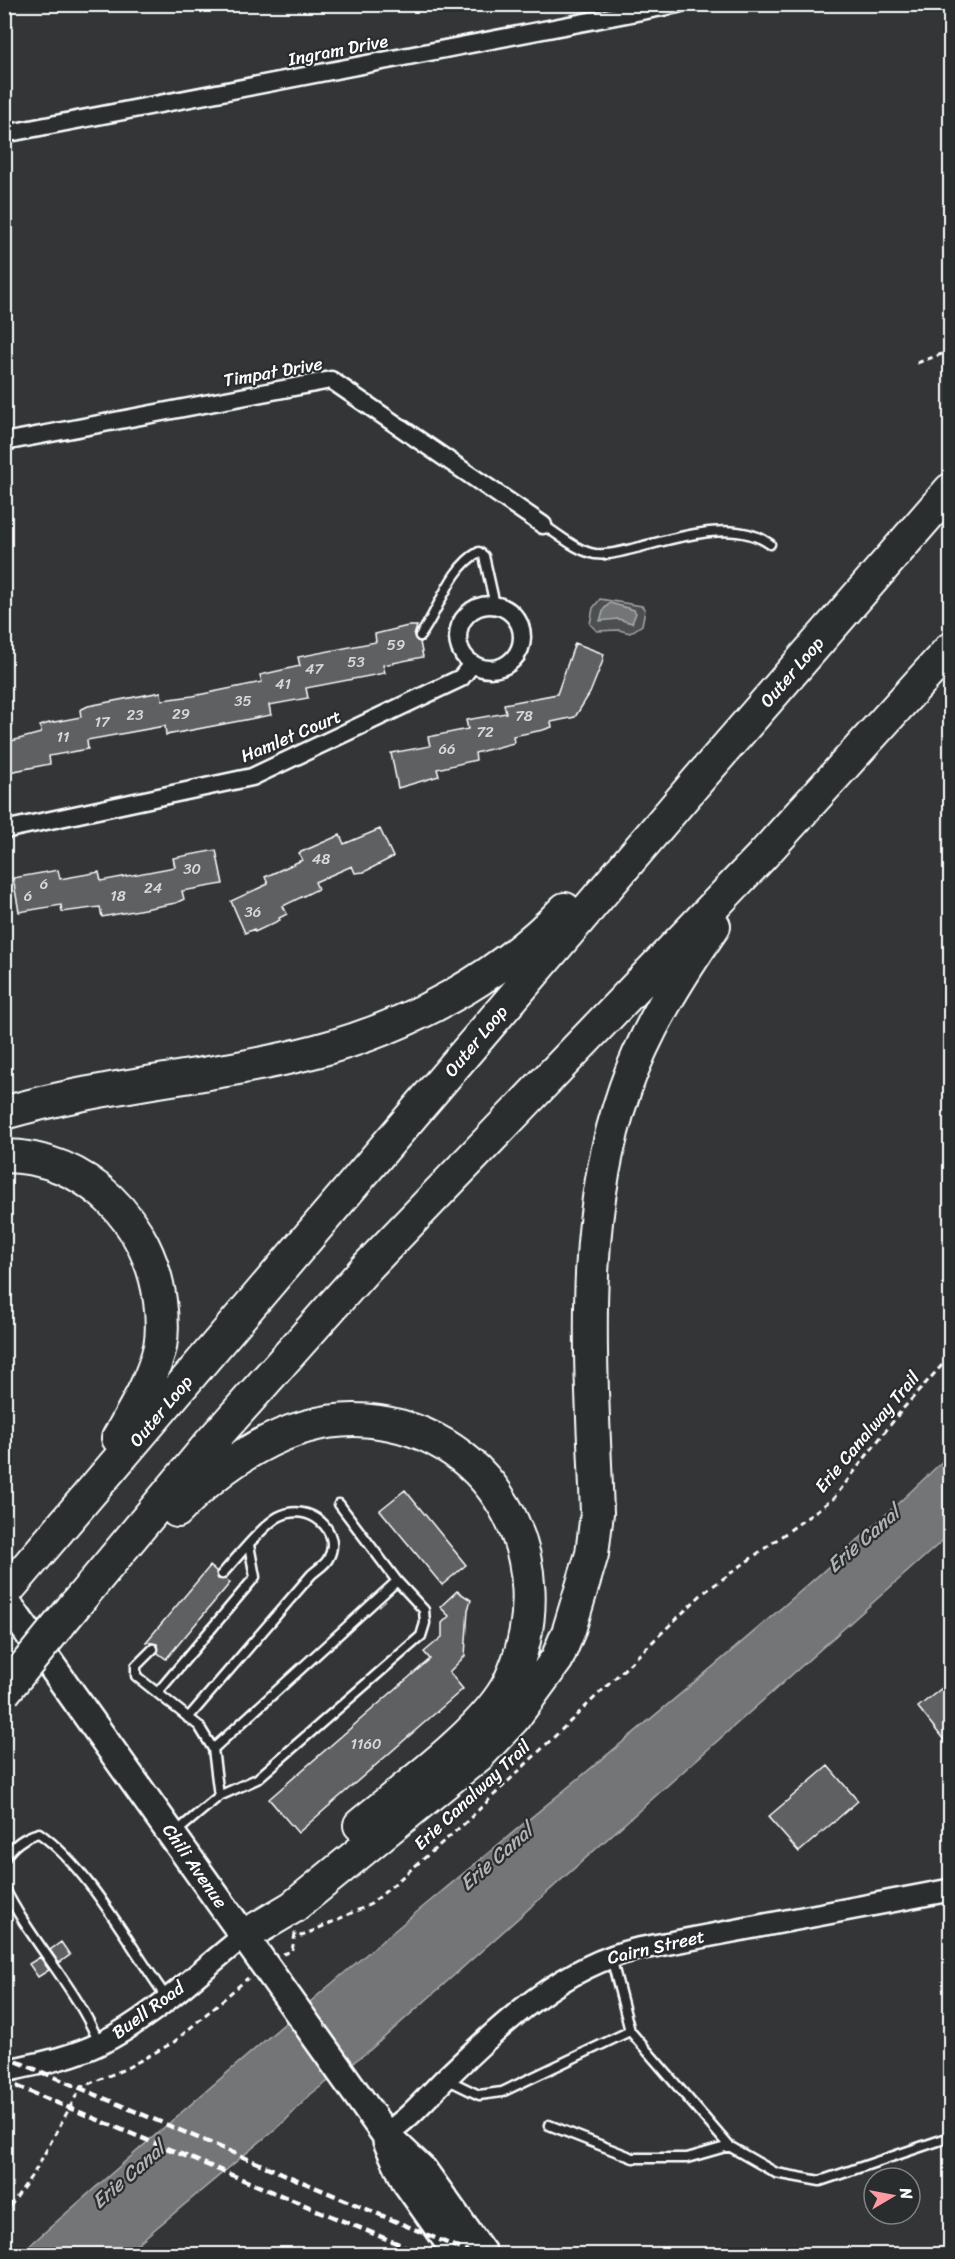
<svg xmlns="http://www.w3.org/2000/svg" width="955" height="2259" font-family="Sriracha,sans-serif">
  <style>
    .green { fill: #4c4f50; stroke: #a6a7a8; stroke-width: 1.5 }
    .water { fill: #737576; stroke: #abacad; stroke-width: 1.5 }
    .building { fill: #5f6162; stroke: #fff; stroke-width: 1.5 }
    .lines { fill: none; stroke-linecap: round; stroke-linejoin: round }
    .service-casing { stroke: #fff; stroke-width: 13 }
    .minor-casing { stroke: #fff; stroke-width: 21 }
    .tertiary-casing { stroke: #fff; stroke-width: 26 }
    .primary-casing { stroke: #fff; stroke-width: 32 }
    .motorway-casing { stroke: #fff; stroke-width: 36 }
    .path { stroke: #fff; stroke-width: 3; stroke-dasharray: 6 4.5; stroke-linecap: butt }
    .service { stroke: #2a2d2e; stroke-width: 8 }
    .minor { stroke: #2a2d2e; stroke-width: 16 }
    .tertiary { stroke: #2a2d2e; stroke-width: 21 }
    .primary { stroke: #2a2d2e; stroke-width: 27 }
    .motorway { stroke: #2a2d2e; stroke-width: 32 }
    .rail { stroke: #fff; stroke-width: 4.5; stroke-dasharray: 9 4.5; stroke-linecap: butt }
    .motorway-bridge-casing { stroke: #fff; stroke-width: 36; stroke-linecap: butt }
    .motorway-bridge { stroke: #2a2d2e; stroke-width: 32 }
    .labels { text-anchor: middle; stroke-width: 4.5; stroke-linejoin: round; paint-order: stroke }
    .number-label { font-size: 15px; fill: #d7d8d8 }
    .street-label { font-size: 18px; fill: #fff; stroke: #2a2d2e }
    .water-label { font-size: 20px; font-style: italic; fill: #b2b3b4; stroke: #2a2d2e }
  </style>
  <rect width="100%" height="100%" fill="#333536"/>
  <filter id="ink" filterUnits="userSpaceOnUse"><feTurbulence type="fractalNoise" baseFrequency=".0167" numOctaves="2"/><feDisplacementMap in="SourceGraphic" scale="12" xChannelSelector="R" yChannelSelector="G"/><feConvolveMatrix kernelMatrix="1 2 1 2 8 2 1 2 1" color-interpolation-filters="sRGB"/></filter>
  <g filter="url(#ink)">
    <!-- green -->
    <path class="green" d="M600,599L642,606L645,610L642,625L630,633L619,630L597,631L590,624L593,608Z"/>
    <!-- water -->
    <path class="water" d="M610,603L634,610L636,613L632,623L618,619L600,621L604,609Z
      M950,1454V1534L370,2050L311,2094L285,2121L125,2254H20C158,2132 298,2010 441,1892C613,1749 789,1610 950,1454Z"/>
    <!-- building -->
    <path class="building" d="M408,626H417L414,636L420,642L423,657L383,665L385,673L306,688L308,698L269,705L271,715L166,735L165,726L87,740L88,749L49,756L50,764L9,772L4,743L41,733L40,726L49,723L81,717L80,710L88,706L161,692L162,700L193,696L262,682L260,675L300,666L298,657L376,642L375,634Z
      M575,643L604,654L602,663L590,693L575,717L551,722L552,727L543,730L513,736L514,743L475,753L476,760L437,769L439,776L398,788L391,753L430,746L428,737L468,729L466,720L506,713L504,704L557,694Z
      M380,829L393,857L364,872L355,873L352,866L315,882L318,889L283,906L287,914L279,918L280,920L255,932L254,929L245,933L231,901L268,884L265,877L302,860L299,853L340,835L344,844Z
      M216,850L223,884L182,891L184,899L176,903L102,917L100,907L62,912L61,905L19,912L13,878L58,870L60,879L99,872L101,881L175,867L173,858Z
      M405,1490L466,1565L442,1585L380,1510Z
      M210,1566L216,1571L218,1579H226L230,1583L166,1659L158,1653L157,1644L146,1642Z
      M457,1591L471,1600L468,1610L465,1656L449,1672L463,1689L298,1833L269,1799L430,1659L424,1652L442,1637V1623L449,1616L440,1607Z
      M942,1688L951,1694V1749L918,1707Z
      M828,1766L858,1801L799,1852L768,1817Z
      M61,1942L70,1955L59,1963L50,1950Z
      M40,1957L49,1970L38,1977L29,1964Z"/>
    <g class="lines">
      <defs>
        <path id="service" d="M543,525C558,534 577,551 595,554C610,556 626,550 640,547C679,537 735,519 770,544
          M420,636C439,611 449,568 479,552L484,556L495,605
          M153,1649L136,1666V1676L199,1726L213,1749L219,1796
          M158,1692L255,1577L249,1545
          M188,1718L311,1575C316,1570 325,1565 328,1559C344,1532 309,1500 278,1517C262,1526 236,1559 222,1574
          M213,1749L397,1581
          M175,1833L219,1796L257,1779L421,1636L425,1623L424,1610L397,1581L339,1504
          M4,1859C12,1846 24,1837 39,1833C89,1868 130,1947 167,1998
          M4,1887C31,1942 76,1987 99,2043
          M630,2031L729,2146L776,2173L820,2181L950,2137
          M446,2079L479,2095L502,2092L630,2031L611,1957
          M549,2125L633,2158H687L729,2146"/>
        <path id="minor" d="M4,134L678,4
          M4,442L331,380L543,525
          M458 637a32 32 0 1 1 64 0a32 32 0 1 1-64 0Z
          M4,830L252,777L461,678L472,664"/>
        <path id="tertiary" d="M4,2071C37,2064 71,2058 101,2043C154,2017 198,1972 244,1936
          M385,2134C409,2119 426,2098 446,2078C501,2025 562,1966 638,1949L950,1890"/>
        <path id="primary" d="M4,1599L385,2134L423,2170L483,2254
          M387,2141L406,2182L457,2254"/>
        <path id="motorway" d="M4,1113C106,1083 213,1078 316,1051C408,1027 499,978 565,909
          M4,1156C87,1156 150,1222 160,1301C162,1316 163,1332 160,1347C152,1381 135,1408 118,1438
          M177,1511C222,1463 285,1420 354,1420C491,1422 566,1561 510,1681C486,1730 403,1789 360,1825
          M4,1594L699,779L950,490
          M75,1605L211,1442L367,1267L761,857L950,649
          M244,1936L293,1907L479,1755L513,1719L557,1659L569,1630L592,1554L597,1513C592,1371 577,1226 625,1089C645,1031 679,977 714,926"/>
      </defs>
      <!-- service casing -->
      <use href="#service" class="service-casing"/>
      <!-- minor casing -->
      <use href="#minor" class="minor-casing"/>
      <!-- tertiary casing -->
      <use href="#tertiary" class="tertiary-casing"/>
      <!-- primary casing -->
      <use href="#primary" class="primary-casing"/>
      <!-- motorway casing -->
      <use href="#motorway" class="motorway-casing"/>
      <!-- path -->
      <path class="path" d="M917,363L950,351
        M283,1954L292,1951L295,1934L302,1936L371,1904L465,1823L702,1594L834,1498L901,1411L950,1356
        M4,2215L35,2171L81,2087L125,2069L174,2042L248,1978"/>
      <!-- service -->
      <use href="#service" class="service"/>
      <!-- minor -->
      <use href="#minor" class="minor"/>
      <!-- tertiary -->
      <use href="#tertiary" class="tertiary"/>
      <!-- primary -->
      <use href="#primary" class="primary"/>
      <!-- motorway -->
      <use href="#motorway" class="motorway"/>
      <!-- rail -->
      <path class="rail" d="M4,2056L473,2254
        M4,2081L423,2254"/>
      <defs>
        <path id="motorway-bridge" d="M4,1692L75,1605"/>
      </defs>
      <!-- motorway-bridge casing -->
      <use href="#motorway-bridge" class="motorway-bridge-casing"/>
      <!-- motorway-bridge -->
      <use href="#motorway-bridge" class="motorway-bridge"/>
    </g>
  </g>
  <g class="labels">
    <!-- number labels -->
    <g class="number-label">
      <text x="396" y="650">59</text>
      <text x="356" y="667">53</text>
      <text x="314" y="674">47</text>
      <text x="283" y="689">41</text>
      <text x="243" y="706">35</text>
      <text x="181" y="719">29</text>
      <text x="135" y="720">23</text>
      <text x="524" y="721">78</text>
      <text x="102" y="727">17</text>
      <text x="485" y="737">72</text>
      <text x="63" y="742">11</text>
      <text x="447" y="754">66</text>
      <text x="321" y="864">48</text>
      <text x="192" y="874">30</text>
      <text x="44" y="889">6</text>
      <text x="153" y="893">24</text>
      <text x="28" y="901">6</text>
      <text x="118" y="901">18</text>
      <text x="253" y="917">36</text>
      <text x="366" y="1749">1160</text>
    </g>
    <!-- street labels -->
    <g class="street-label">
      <text transform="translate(338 50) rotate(-11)" y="6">Ingram Drive</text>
      <text transform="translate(273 372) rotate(-10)" y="6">Timpat Drive</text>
      <text transform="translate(792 672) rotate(-49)" y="6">Outer Loop</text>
      <text transform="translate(291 736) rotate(-23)" y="6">Hamlet Court</text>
      <text transform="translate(476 1041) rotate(-50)" y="6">Outer Loop</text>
      <text transform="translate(161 1411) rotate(-50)" y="6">Outer Loop</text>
      <text transform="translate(867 1432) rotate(-50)" y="6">Erie Canalway Trail</text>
      <text transform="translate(472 1795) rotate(-43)" y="6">Erie Canalway Trail</text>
      <text transform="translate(195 1866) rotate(55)" y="6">Chili Avenue</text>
      <text transform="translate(656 1947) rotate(-13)" y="6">Cairn Street</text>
      <text transform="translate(148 2010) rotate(-36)" y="6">Buell Road</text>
    </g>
    <!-- water labels -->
    <g class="water-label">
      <text transform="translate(863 1539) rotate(-41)" y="7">Erie Canal</text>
      <text transform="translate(496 1857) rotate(-41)" y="7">Erie Canal</text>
      <text transform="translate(128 2175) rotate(-41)" y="7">Erie Canal</text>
    </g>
  </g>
  <!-- margin -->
  <rect width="955" height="2259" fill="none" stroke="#2a2d2e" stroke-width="24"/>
  <rect x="12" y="12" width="931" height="2235" fill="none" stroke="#fff" stroke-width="2" filter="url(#ink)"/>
  <!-- north arrow -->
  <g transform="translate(892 2196) rotate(80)"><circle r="28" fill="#2a2d2e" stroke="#7f8182" stroke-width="1.5"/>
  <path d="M0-4.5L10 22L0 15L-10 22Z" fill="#ff9aa2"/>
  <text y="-9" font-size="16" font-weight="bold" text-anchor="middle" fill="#ffffff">N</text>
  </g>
</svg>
